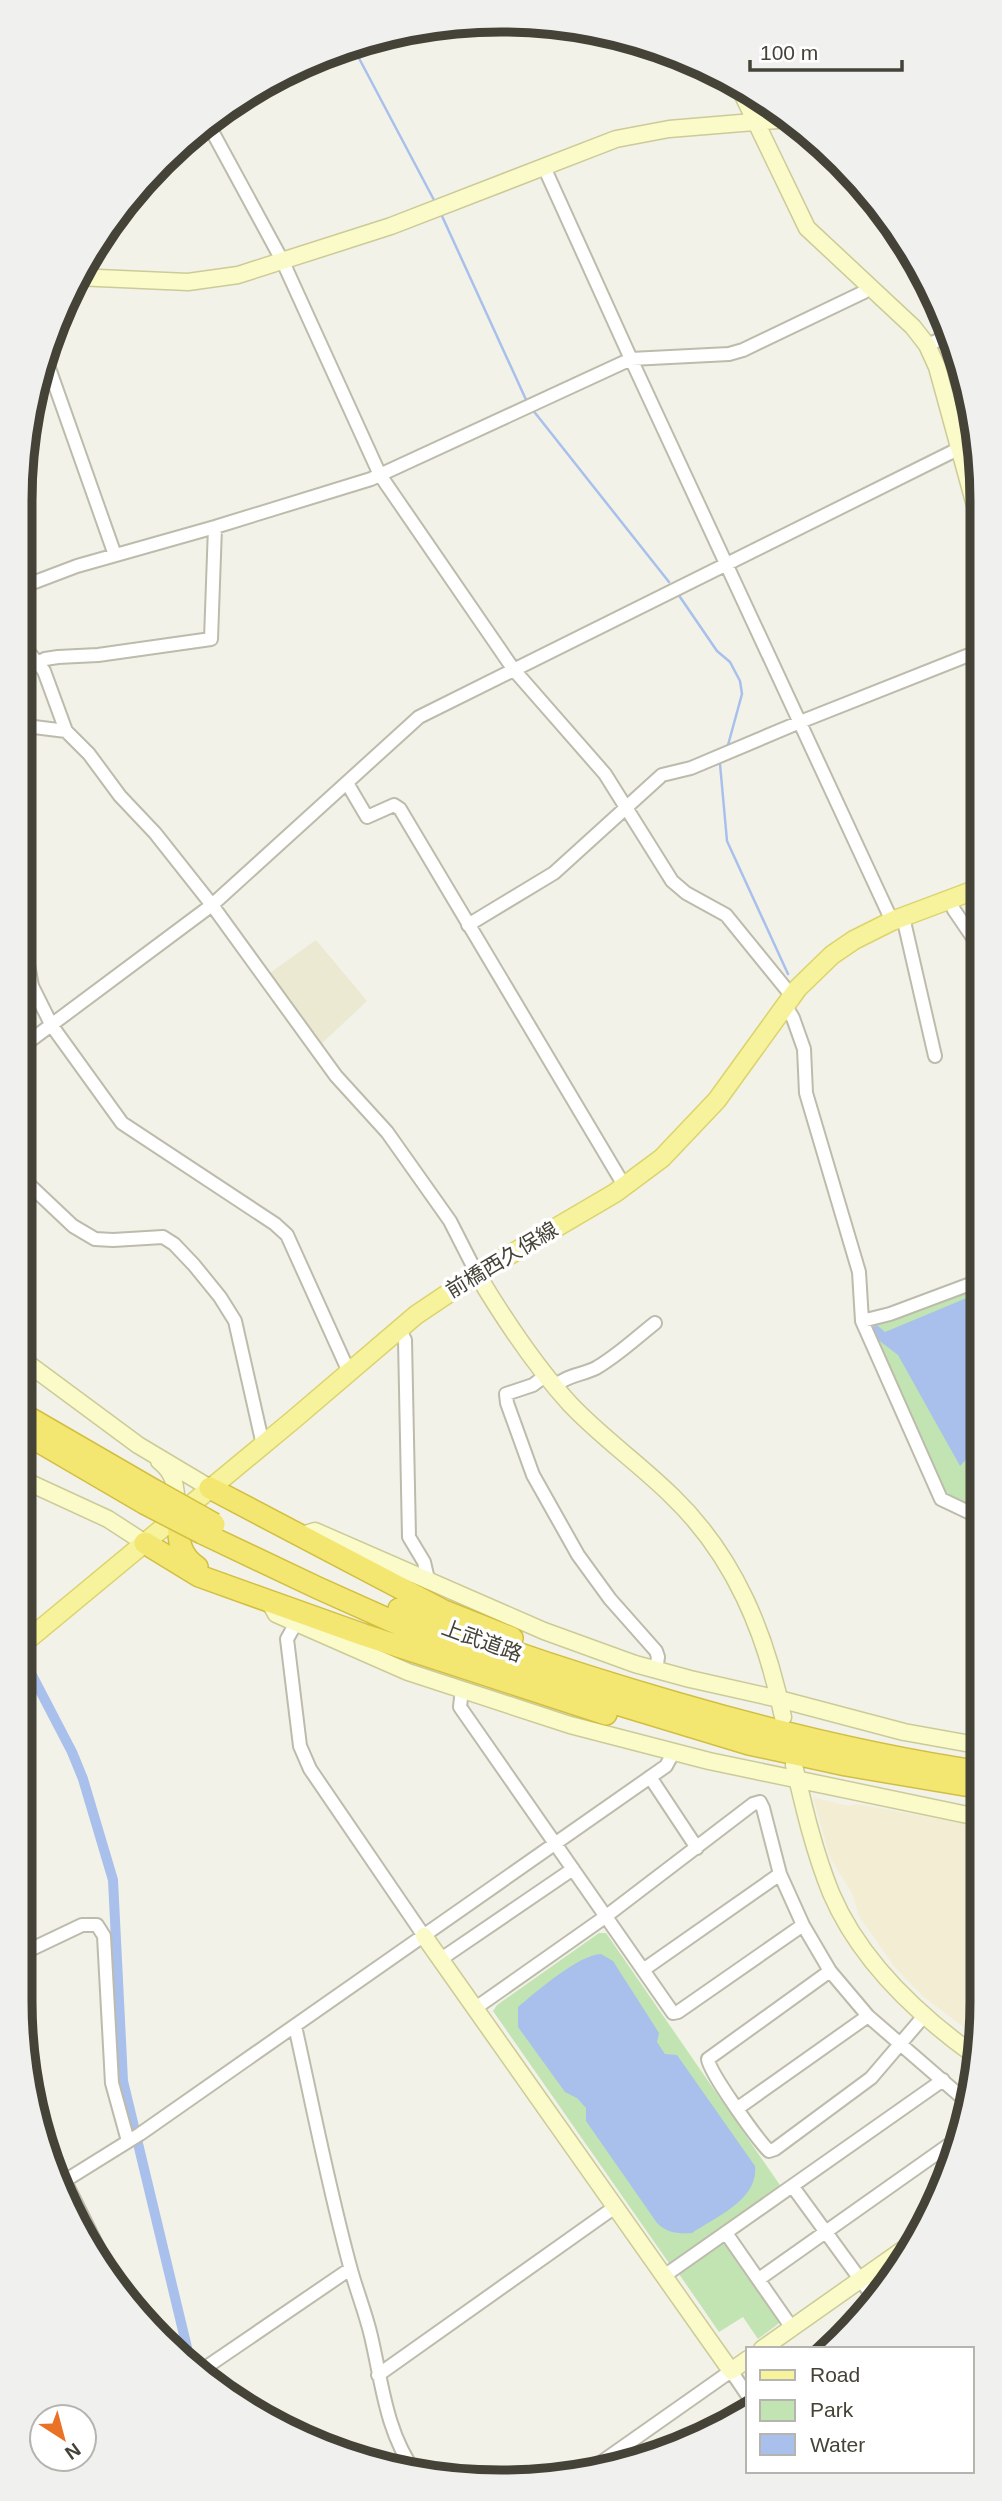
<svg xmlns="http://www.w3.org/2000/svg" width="1002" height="2501" font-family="Helvetica,'Noto Sans JP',sans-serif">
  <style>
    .commercial { fill: #f3edd4 }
    .education { fill: #ebe9d2 }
    .green { fill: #c2e4b3 }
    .water { fill: #a8c0eb }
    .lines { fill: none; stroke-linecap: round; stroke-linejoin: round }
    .stream { stroke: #a8c0eb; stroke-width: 2.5 }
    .canal { stroke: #a8c0eb; stroke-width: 10 }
    .street-casing { stroke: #bdbbab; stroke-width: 16 }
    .secondary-casing { stroke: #cccb98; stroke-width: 19 }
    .primary-casing { stroke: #dbd46d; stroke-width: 21 }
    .highway-casing { stroke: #d2bf42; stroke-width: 24 }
    .street { stroke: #fff; stroke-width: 12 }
    .secondary { stroke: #fbfac9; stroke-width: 16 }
    .primary { stroke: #f7f29c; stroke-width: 18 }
    .highway { stroke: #f3e772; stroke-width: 21 }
    .highway-bridge-casing { stroke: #d2bf42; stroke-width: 24; stroke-linecap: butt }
    .highway-bridge { stroke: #f3e772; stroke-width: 21 }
    .labels { text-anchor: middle; stroke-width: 7; stroke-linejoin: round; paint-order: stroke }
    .street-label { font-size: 21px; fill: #454337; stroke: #fff }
    .rim { fill: none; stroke: #454337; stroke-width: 9 }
  </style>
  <rect width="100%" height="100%" fill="#f2f2e8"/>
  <!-- commercial -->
  <path class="commercial" d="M813,1797L848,1806L857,1804L982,1827L983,2000L977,2037L924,1997L894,1966L859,1916L853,1895L830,1857Z"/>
  <!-- education -->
  <path class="education" d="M316,940L367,1001L319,1046L267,975Z"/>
  <!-- green -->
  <path class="green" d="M981,1284V1513L948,1497L939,1486L867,1326Z
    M599,1933H606L782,2188L671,2266L493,2011L497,2005Z
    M723,2240L729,2242L781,2316L778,2324L758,2339L743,2317L719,2332L679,2274L680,2270Z"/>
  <!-- water -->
  <path class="water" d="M981,1292V1444L960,1466L898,1355L873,1336L869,1329L877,1325L885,1332Z
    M601,1954L613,1961L659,2033L657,2042L665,2054L677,2055L755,2166C759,2199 716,2217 692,2233C678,2234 667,2233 657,2223L586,2121V2108L577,2098L565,2092L518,2027V2007C536,1992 578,1955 601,1954Z"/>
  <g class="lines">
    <!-- stream -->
    <path class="stream" d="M352,45L434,200
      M442,216L528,404
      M532,409L669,582
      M678,594L717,651L730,662L740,681L742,694L728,745
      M720,764L727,841L788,974"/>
    <!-- canal -->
    <path class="canal" d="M21,1654L72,1752L83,1779L113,1880L123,2081L190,2360"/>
    <defs>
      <path id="street" d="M206,120L283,262L380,475L514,670L605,774L672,881L686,893L726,915L791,995
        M544,167L631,359L892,921
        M927,345L951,335
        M44,354L115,555
        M19,588L77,566L215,527L371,479L631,359L729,354L743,350L864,292L869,286
        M19,640L44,671L66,731L89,754L120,796L155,833L212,905L336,1076L387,1132L450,1221L477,1274
        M39,662L45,659L58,657L98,655L211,639L215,527
        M19,721L34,727L66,731
        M347,783L367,817L394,805L400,809L625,1187
        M950,900L954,910L980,948
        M19,917L32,986L52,1026L122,1123L275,1224L287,1235L349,1372
        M903,917L935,1056
        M468,925L554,873L662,775L691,768L800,722L979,651
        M785,1005L793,1018L804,1049L806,1093L859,1272L862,1321L941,1499L981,1518
        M19,1049L212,905L419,717L958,449L979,441
        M19,1175L73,1226L95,1239L113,1240L163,1237L174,1244L194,1265L220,1297L235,1321L263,1445
        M862,1321L890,1314L981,1280
        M399,1328L405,1340L409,1537L424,1562L428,1579
        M546,1375L533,1385L506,1394L507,1403L533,1475L578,1555L610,1599L656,1651L658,1657L656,1671
        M555,1386C567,1375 582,1375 596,1368C617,1356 636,1338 655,1323
        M296,1623L287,1639L300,1746L310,1769L424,1936
        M462,1689L460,1707L673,2013L678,2012L803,1925
        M650,1777L697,1848
        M19,1955L82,1925H97L104,1936L112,2083L128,2141
        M441,1959L573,1869
        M643,1970L780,1874
        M830,1971L708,2059C709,2072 757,2139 769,2151L775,2149L871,2078L924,2016
        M477,2007L605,1917L753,1804L760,1802L763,1808L780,1874L803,1925L830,1971L868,2016L966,2101
        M295,2026C313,2107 329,2190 351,2270C357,2292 366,2314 371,2336C382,2383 386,2432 415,2472
        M738,2108L868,2016
        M41,2133L120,2292
        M58,2185L140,2134L666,1766L673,1753
        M793,2187L876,2301
        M726,2233L792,2328
        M664,2276L943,2080
        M759,2279L960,2137
        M202,2370L350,2269
        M378,2375L615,2207
        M586,2473L731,2371L748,2396"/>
      <path id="secondary" d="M738,85L807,228L913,327L927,345L937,367L979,520
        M76,277L188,282L238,275L391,226L616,139L669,129L790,119
        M477,1274C504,1319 534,1365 570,1404C602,1438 640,1464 673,1497C735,1557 766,1634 783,1717
        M19,1357L138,1445L210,1488
        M159,1461C176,1474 176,1489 177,1509
        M19,1478L108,1519L145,1543
        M302,1535L315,1531L544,1631L635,1664L690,1679L779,1699L904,1732L982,1746
        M270,1603L276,1614L408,1672L570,1725L709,1761L982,1818
        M794,1765C804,1808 814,1851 831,1893C859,1959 917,2014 974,2055
        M424,1936L731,2371L748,2359
        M762,2349L908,2246"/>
      <path id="primary" d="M19,1647L293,1420L416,1315L477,1274L615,1193L662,1158L717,1100L798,988L832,955L854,940L892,921L980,888"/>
      <path id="highway" d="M19,1412L157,1492
        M19,1430L144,1503
        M210,1488L444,1611L512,1638
        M178,1515C179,1537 177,1554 197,1567
        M202,1533L318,1588L445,1645L617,1704L749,1744L846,1765L982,1788
        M145,1543L199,1576L364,1635L606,1714
        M399,1609C490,1646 582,1676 676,1703C776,1732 879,1757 982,1772"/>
    </defs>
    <!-- street casing -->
    <use href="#street" class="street-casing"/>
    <!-- secondary casing -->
    <use href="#secondary" class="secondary-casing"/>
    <!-- primary casing -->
    <use href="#primary" class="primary-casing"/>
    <!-- highway casing -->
    <use href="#highway" class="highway-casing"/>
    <!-- street -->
    <use href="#street" class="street"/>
    <!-- secondary -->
    <use href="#secondary" class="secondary"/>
    <!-- primary -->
    <use href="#primary" class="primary"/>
    <!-- highway -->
    <use href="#highway" class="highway"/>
    <defs>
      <path id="highway-bridge" d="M157,1492L214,1524
        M144,1503L202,1533"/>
    </defs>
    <!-- highway-bridge casing -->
    <use href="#highway-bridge" class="highway-bridge-casing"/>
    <!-- highway-bridge -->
    <use href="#highway-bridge" class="highway-bridge"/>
  </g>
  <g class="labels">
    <!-- street labels -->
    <g class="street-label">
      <text transform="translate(502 1260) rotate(-31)" y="7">前橋西久保線</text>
      <text transform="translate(482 1641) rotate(20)" y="7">上武道路</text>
    </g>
  </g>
  <!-- crop -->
  <path d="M0 0H1002V2501H0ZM501 32H501A469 469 0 0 1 970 501V2001A469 469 0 0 1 501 2470H501A469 469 0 0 1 32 2001V501A469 469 0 0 1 501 32Z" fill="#f0f0ef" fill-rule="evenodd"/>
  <path class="rim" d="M501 32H501A469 469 0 0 1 970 501V2001A469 469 0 0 1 501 2470H501A469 469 0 0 1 32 2001V501A469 469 0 0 1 501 32Z"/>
  <!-- legend -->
  <rect x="746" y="2347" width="228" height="126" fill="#ffffff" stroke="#b5b4af" stroke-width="2"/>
  <rect x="760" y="2370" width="35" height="10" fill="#f7f29c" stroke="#b5b4af" stroke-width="2"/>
  <text x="810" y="2382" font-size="21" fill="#454337">Road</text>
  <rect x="760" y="2400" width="35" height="21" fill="#c2e4b3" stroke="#b5b4af" stroke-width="2"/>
  <text x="810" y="2417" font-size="21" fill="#454337">Park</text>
  <rect x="760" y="2434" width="35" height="21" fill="#a8c0eb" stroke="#b5b4af" stroke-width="2"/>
  <text x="810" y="2452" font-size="21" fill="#454337">Water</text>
  <!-- north arrow -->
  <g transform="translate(63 2438) rotate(144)"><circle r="33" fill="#ffffff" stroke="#b5b4af" stroke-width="2"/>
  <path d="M0-5L12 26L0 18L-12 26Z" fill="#ea7227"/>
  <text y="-10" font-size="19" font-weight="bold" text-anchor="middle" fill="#454337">N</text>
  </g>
  <!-- scale -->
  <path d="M750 60v10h152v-10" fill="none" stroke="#454337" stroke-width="3.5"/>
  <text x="760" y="60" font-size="21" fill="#454337" stroke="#ffffff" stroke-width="5" paint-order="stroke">100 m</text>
</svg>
